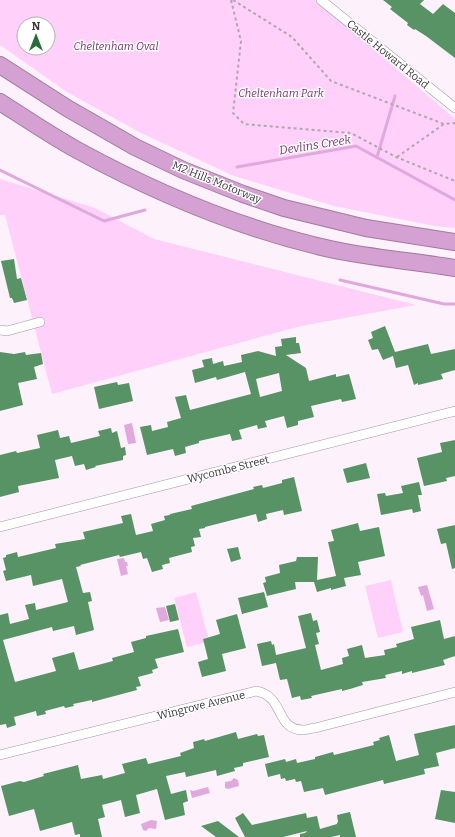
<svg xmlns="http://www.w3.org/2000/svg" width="455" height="837" font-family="Bitter,serif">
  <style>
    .green { fill: #fed0fa; fill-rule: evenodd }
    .water { fill: #e1a8dd }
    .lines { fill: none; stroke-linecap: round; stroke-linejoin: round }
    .stream { stroke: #e1a8dd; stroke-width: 3 }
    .building { fill: #579364; fill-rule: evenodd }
    .street-casing { stroke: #a693a4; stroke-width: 10 }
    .highway-casing { stroke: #a07b9e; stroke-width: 18 }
    .path { stroke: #b1a7b0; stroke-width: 2; stroke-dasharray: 3 3; stroke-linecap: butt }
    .street { stroke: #fff; stroke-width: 9 }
    .highway { stroke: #d5a0d2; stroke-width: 16 }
    .labels { text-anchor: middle; stroke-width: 3; stroke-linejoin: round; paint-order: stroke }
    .park-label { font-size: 11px; font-style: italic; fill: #753473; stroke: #fff }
    .street-label { font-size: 11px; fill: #3e373e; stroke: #fff }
    .water-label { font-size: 12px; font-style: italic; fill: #763473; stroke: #fff }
  </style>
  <rect width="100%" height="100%" fill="#fdf1fc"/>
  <!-- green -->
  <path class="green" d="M0,0H316L455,119V228L435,226L334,206L234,176L141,133L67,92L0,45ZM24,24H48V48H24Z
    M0,179L95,208L154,239L416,305L301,326L52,394L5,215H0Z
    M391,580L403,632L378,638L365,586Z
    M196,592L208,637L203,639L204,643L187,647L174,598Z"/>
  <!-- water -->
  <path class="water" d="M132,423L136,443L128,444L124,425Z
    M124,558L125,562H127L128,566H126L128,574L121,576L117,559Z
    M427,585L434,609L427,611L423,595L421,596L418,587Z
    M165,607L169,620L160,622L156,608Z
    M234,778L238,780L239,786L228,789L225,788V782L231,781Z
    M208,787L210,793L192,798L190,790L193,791Z
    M151,820L157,821L156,829L149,828L146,831L143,830L141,824Z"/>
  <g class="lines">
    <!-- stream -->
    <path class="stream" d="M377,157L395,96
      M237,167L356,146L455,200
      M0,170L104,221L145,210
      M340,280L444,304H455"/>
  </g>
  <!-- building -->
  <path class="building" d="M383,0H424L420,4L433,14L443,4L455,13V58L426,36L415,29L414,30L407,25L408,23L390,9L392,7Z
    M14,259L17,279L21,278L27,300L14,303L12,298H10L1,261Z
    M385,326L395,352L428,344L431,354L455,349V370L441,374L443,379L418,385V383L414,385L408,365L396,368L393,356L383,360L378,349L372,350L368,340L373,338L371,332Z
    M296,337V343H299L301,353L286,355L306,368L309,381L336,374V377L349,374L356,399L342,402L341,399L311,406L314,417L298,421V425L287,428L284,416L265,421L267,427L258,429L257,425L239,430L242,439L232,441L230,434L199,441V443L185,447L186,453L175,456L173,449L147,455L140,427L151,425L152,431L168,427L167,422L181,418L175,397L186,395L190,410L251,394L245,372L217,380L216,377L195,383L192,370L204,367L202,360L212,358L213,364L223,361L224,366L242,362L241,355L258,351L276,356L275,347L282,346L281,339ZM279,373L282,391L260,397L256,379Z
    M0,352L14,354L25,352L26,355L41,353L43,364L34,367L37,379L18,383L23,405L0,411Z
    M117,382L118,385L129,383L133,401L99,409L94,387Z
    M111,428L112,433L117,431L121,448L125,447L126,455L123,456V460L95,466L96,467L86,470L84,464L75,466L72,456L55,460L59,478L18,486L19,492L0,497V455L16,451L17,453L40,448L37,435L58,430L60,438L69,436L71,443L100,436L98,431Z
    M455,440V476L446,478L447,481L424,486L417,458L442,452L440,443Z
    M366,463L370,478L347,483L343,469Z
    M294,477L302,511L284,515L283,510L266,514L267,519L258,522L256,514L205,527V528L199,529L201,537L193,538L195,546L191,547L192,552L169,558L170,563L162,565L163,569L152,572L147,558L143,559L141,552L120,557L119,555L80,565L81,566L76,567L83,593L90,592L92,601L88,602L94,630L76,635L74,626L53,631L52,627L3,640L15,682L56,671L52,658L74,652L79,670L113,661L112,658L134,652L131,642L146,638V636L178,629L184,652L155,659L158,668L152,670L153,673L138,677L141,686L136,687L137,690L92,702V700L73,704L74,706L65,708L64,706L45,711L46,714L37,716L36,711L14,717L16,725L7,728L6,724L0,725V615L8,613L10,624L29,619L25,605L35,603L36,610L68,602L62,579L33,586L31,575L6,581L3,571L6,570L3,558L6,557V555L17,552L18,557L56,548L55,544L85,539L83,532L123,523L121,516L131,514L136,535L153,531L151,524L165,520L164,516L170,515V514L192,509L191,506L254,489L253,487L262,485L263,488L282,483V480Z
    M419,482L422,495H418L421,511L413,513L412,509L381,515L377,494L385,493L386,496L403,493L401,486Z
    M358,523L360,531L379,527L385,556L358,562L361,575L344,578L346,586L331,590V588L317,592L314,582H295L296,589L267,596L263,583L266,582L265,577L280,573L279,565L296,561L297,557H318L317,580L336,576L328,542L334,541L331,530Z
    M455,525V568L452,569L446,543L441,544L437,529Z
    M238,547L241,559L231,562L227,549Z
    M264,592L268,607L242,614L238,598Z
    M175,604L179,620L170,622L166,606Z
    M311,613L313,621L317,620L320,632L316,633L319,644L315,645L321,670L343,664L342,658L349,656L347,649L362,645L365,658L385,655L384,650L397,647L396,644L414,639L411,627L440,620L444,639L455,636V656L443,660L445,665L412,673V671L402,674V671L385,675L386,678L362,682L363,685L350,689L342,691V689L311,696L312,698L301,700L300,696L292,698L287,679L280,680L276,663L262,666L257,644L271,641L272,645L274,644L276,655L306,648L298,616Z
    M237,614L246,648L222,654L226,671L202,677L198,662L208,659L203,639L220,634L216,620Z
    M455,725V748L436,753L439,766L424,769L425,774L384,784L383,780L325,795L323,788L304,792L301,781L296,782L295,779L286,781L285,778L281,779L280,774L268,777L265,764L285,759L286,762L296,759L297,763L315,759V757L333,752L334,755L374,745L373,742L380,740L379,738L389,735L396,761L419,755L414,734Z
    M236,732L238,739L257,734L258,736L264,735L269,757L243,763V766L234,768L235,771L217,776L216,770L186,777L185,772L166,776L171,794L186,790L188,801L183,803L185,815L165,820L157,789L136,795L140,813L125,817L121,800L102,805L105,817L98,819L102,837H80V834L75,835L72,822L40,831L34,809L9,816L1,786L20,781L24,782L44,776L43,774L78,765L81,779L102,775L103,779L125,773L122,764L146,758L148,764L181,756L180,753L194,748L193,742L204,739L205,741Z
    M441,790L455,792V823L435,819Z
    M350,812L356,837H340V835L331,837H300V834L305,833L307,831L283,837H245L235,818L243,813L252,825L306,813L307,818L317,816L320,829L337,824V823L338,822L337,815Z
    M218,821L239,837H216L201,826Z"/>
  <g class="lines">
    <defs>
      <path id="street" d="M321,0L455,108
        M0,330L7,331L40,322
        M0,527L455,411
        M0,755L256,691C285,696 275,730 303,730C307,730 311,728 315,728L455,692"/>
      <path id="highway" d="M0,65L67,108L135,147L183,170L243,194L284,208L366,228L455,242
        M0,102C25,118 50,135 77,150C156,193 241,229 330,249C371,258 413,261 455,268"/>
    </defs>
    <!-- street casing -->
    <use href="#street" class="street-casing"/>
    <!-- highway casing -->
    <use href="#highway" class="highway-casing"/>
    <!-- path -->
    <path class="path" d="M231,0L241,41L233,113L244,124L351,133L396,157L455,181
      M233,0L292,37L331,81L444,124
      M397,157L444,124L455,123"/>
    <!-- street -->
    <use href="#street" class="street"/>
    <!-- highway -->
    <use href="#highway" class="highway"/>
  </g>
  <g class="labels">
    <!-- park labels -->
    <g class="park-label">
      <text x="116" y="50">Cheltenham Oval</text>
      <text x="281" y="97">Cheltenham Park</text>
    </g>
    <!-- street labels -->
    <g class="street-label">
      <text transform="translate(388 54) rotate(39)" y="4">Castle Howard Road</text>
      <text transform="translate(217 182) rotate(22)" y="4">M2 Hills Motorway</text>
      <text transform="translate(228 469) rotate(-14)" y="4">Wycombe Street</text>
      <text transform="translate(201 705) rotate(-14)" y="4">Wingrove Avenue</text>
    </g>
    <!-- water labels -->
    <g class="water-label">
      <text transform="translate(315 145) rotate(-9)" y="4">Devlins Creek</text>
    </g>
  </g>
  <!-- north arrow -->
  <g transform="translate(36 36)"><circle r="19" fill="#ffffff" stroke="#b2afb2"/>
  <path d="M0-3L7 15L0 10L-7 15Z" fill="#256d3a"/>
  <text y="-6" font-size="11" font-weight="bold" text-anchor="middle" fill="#3e373e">N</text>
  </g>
</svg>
